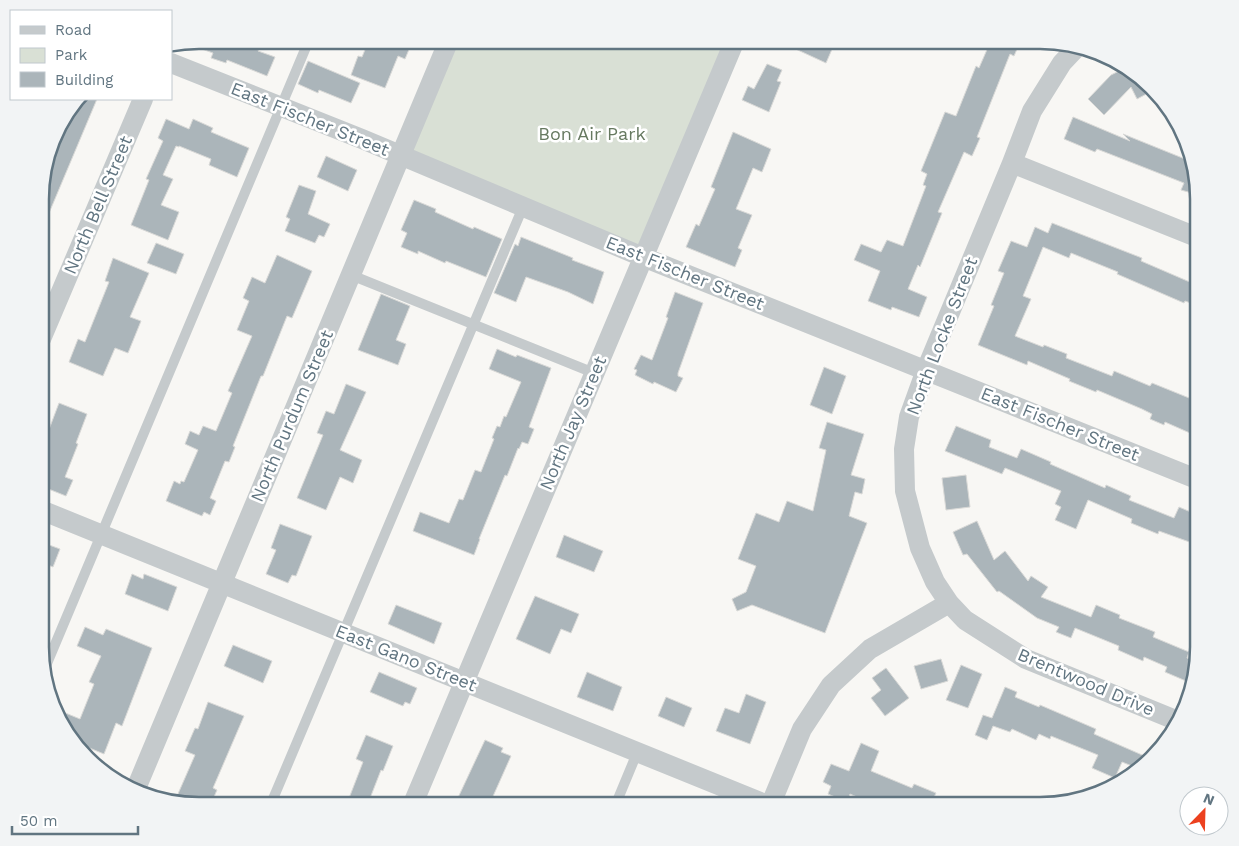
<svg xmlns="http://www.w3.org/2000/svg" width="1239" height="846" font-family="'Work Sans',sans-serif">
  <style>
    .green { fill: #d9e0d5 }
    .building { fill: #abb5ba; stroke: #d9d9d7 }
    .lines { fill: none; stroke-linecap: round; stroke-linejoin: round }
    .service { stroke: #c5cacc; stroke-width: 10 }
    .minor { stroke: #c5cacc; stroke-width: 20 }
    .labels { text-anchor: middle; stroke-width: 5; stroke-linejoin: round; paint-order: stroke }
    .street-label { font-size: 18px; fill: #617581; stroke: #fff }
    .park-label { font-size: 18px; fill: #667960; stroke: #fff }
    .rim { fill: none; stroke: #617581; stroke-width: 2.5 }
  </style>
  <rect width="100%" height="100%" fill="#f8f7f4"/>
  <!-- green -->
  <path class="green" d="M449,40H735L643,257L400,156Z"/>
  <!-- building -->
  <path class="building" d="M198,40H242L260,47L258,51L275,57L267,76L227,60L226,63L211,58L213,53L185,43Z
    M369,40H413L405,59L398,56L385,88L351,75L358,56L362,57Z
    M776,40H836L826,63Z
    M978,40H1021L1014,56L1010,54L977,137L980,138L972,156L964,152L938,212L942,213L920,267L918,265L908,289L927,297L919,317L892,307L891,310L868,301L880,271L854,260L861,244L881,252L887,240L903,246L926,186L923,185L927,174L921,171L945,112L956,116L976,66L979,68L989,45Z
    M308,61L360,83L351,103L319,90L318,93L298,84Z
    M1117,62L1137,73L1152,91L1137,99L1131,87L1104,115L1088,99L1111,75L1121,70Z
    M767,64L782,70L777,81L781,82L769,112L742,100L748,86L754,89Z
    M79,99H97L41,232V178L57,128L61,129L69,111Z
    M1073,117L1130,141L1123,134L1185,159L1186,157L1191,159L1199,188V195L1181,190L1184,183L1097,149L1095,152L1064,139Z
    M166,119L189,129L193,119L213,128L211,132L249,148L237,177L209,165L211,159L179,146V147L176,146L163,175L173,179L161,205L179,212L168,240L131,225L149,180L146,179L163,141L158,138Z
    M733,132L771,149L762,172L753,168L736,209L752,215L738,248L742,250L735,267L686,247L696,224L699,226L715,189L711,187Z
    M326,156L357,170L348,191L317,177Z
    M299,185L316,191L308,214L330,224L324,237L319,235L315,243L285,231L290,219L286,217Z
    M414,200L436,209L435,212L473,229L474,227L502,239L486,277L446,261L445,263L418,251V254L401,247L407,233L401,230Z
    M1052,223L1142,258L1141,261L1199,286V306L1185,301L1184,303L1117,274L1118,272L1071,253L1069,258L1043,247L1023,296L1031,299L1015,336L1043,347L1044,345L1067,354L1066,358L1112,376L1114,371L1150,386L1152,383L1199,402V437L1165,422L1164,425L1150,419L1152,414L1142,409L1097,390L1096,392L1069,381L1070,379L1028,361L1027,365L978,345L994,306L991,305L1004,273L998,271L1011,241L1027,247L1035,227L1048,233Z
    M521,237L573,258L572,260L604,272L593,304L568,292L526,277L516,302L494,293L515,244L518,246Z
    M156,243L184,254L176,274L147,263Z
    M277,255L312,271L292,318L287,316L263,376H261L233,446L235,447L229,462L225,461L210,498L216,501L210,515L204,512L202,516L166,501L174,481L180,484L181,481L184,482L198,450L185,444L190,431L199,435L203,426L216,431L232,393L228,391L252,336L237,330L249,301L243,298L252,277L265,283Z
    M113,258L149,273L130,317L141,321L128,353L115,348L103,376L69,362L78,339L85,342L109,282L105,281Z
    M675,292L703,303L678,373V376L683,378L676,392L654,382L653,384L635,375L637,370L634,369L641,355L652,360L668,318L666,317Z
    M381,294L410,306L396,340L406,344L398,365L358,350Z
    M497,349L516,357L517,355L551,368L529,427L534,429L528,444L522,442L519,449L518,448L507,476L505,475L479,539H480L474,555L413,531L420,512L449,523L459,499L463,500L475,470L481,472L494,439L492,438L497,426L500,427L504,416L506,417L521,382L489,369Z
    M824,367L846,376L832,414L810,405Z
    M346,384L366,392L340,450L362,460L353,483L340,477L326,510L297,498L323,435L317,433L326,411L334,414Z
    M59,403L87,414L76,443L78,444L65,477L73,480L66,496L41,486V430L48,432Z
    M827,422L864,434L851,475L865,479L862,494L855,492L849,516L867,523L825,633L752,605L737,611L732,599L746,592L756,566L738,559L756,513L779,522L787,501L813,511L826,450L819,448Z
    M956,426L991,440L989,447L1017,458L1021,449L1051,462L1050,464L1105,488L1106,485L1131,496L1129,500L1174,518L1179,507L1193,513L1190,522L1199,525V534L1195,544L1159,531L1158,534L1131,523L1132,519L1088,500L1076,529L1055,520L1061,507L1055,504L1061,491L1005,468L1002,474L945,451Z
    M966,475L970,507L946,510L942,478Z
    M977,521L994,560L1005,551L1028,581L1031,576L1048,587L1041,597L1091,617L1096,605L1120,615L1119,618L1155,632L1153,637L1189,652L1187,658L1198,662L1193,684L1165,672L1167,667L1144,657L1143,661L1118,650L1119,646L1075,628L1071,638L1056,632L1059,627L1037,618L999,591L997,592L967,554L963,555L953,532Z
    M280,524L312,536L296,576L292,575L288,583L266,574L276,550L271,548Z
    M564,535L603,551L594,572L556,557Z
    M41,542L60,549L53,567L41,562Z
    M132,574L143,579L144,574L177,587L168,611L125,594Z
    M535,596L579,614L571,633L561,629L550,654L516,639Z
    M396,605L442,623L434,644L388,624Z
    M85,627L103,635L106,629L152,648L122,726L116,723L104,754L75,742L61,727L59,721L63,712L80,719L94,684L89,682L101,656L77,646Z
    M233,645L272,661L263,683L224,666Z
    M941,659L948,681L921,689L914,666Z
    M961,665L982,674L968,708L946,700Z
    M886,668L909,698L885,716L871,698L881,690L872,678Z
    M379,672L417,688L410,704L405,702L403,706L370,692Z
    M587,672L622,687L613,711L577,697Z
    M1005,687L1017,692L1015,697L1039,707L1040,705L1096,729L1094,734L1149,758L1137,768L1122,762L1115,778L1092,768L1098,755L1051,736L1050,739L1039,734L1036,740L1012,729L1010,732L993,726L987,740L975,735L983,715L992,718Z
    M746,694L766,702L750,744L716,731L725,708L739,713Z
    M666,697L692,708L684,727L658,716Z
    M208,702L244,716L213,788L217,790L210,806H188L174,803L195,755L185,751L195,728L198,729Z
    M366,735L393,746L383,771L381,770L367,806H346L363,762L356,759Z
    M485,740L503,748L501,752L511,756L490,803L481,800L478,806H464L456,802Z
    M861,743L879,751L871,771L912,788L914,784L936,793L930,806H878L850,794L847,802L828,794L831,786L823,782L831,764L849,771Z"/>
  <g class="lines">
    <!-- service -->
    <path class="service" d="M351,275L594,373
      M43,673L309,40
      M270,806L523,207
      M615,806L637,753"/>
    <!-- minor -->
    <path class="minor" d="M1078,46L1062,63L1032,111L1012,163L926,370L909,417L904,449L905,491L920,548L935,582L949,603L965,620L1026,659L1178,721
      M171,63L362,139L643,257L1199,480
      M1012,163L1199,238
      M41,339L143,99
      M41,510L770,806
      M135,791L449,40
      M412,806L735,40
      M770,806L802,729L831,685L870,649L949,603"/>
  </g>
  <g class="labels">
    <!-- street labels -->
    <g class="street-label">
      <text transform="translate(310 119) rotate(22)" y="6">East Fischer Street</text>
      <text transform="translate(98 205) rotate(-67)" y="6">North Bell Street</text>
      <text transform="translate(685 273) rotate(22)" y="6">East Fischer Street</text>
      <text transform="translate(942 336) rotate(-69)" y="6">North Locke Street</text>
      <text transform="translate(292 416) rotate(-67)" y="6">North Purdum Street</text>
      <text transform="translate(573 423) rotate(-67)" y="6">North Jay Street</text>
      <text transform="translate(1060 424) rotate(22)" y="6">East Fischer Street</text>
      <text transform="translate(406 658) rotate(22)" y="6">East Gano Street</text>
      <text transform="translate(1086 682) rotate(23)" y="6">Brentwood Drive</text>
    </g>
    <!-- park labels -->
    <g class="park-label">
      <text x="592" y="140">Bon Air Park</text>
    </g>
  </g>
  <!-- crop -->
  <path d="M0 0H1239V846H0ZM199 49H1040A150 150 0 0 1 1190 199V647A150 150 0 0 1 1040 797H199A150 150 0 0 1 49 647V199A150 150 0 0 1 199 49Z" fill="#f2f4f5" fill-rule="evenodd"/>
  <path class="rim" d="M199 49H1040A150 150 0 0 1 1190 199V647A150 150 0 0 1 1040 797H199A150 150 0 0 1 49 647V199A150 150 0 0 1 199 49Z"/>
  <!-- legend -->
  <rect x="10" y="10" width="162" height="90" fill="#ffffff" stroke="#c0c8cd"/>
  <rect x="20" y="26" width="25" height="8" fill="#c5cacc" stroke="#c0c8cd"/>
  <text x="55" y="35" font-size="15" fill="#617581">Road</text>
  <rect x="20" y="48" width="25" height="15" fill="#d9e0d5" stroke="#c0c8cd"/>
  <text x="55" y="60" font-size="15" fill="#617581">Park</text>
  <rect x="20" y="72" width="25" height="15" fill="#abb5ba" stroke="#c0c8cd"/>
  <text x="55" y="85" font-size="15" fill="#617581">Building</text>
  <!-- north arrow -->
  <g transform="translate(1204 811) rotate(23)"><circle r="24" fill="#ffffff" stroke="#c0c8cd"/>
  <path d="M0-4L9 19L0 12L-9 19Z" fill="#ec411f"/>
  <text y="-8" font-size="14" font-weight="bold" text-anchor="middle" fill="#617581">N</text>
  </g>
  <!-- scale -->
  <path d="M12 826v8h126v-8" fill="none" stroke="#617581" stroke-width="2.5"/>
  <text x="20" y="826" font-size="15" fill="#617581" stroke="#ffffff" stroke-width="4" paint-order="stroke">50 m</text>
</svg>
